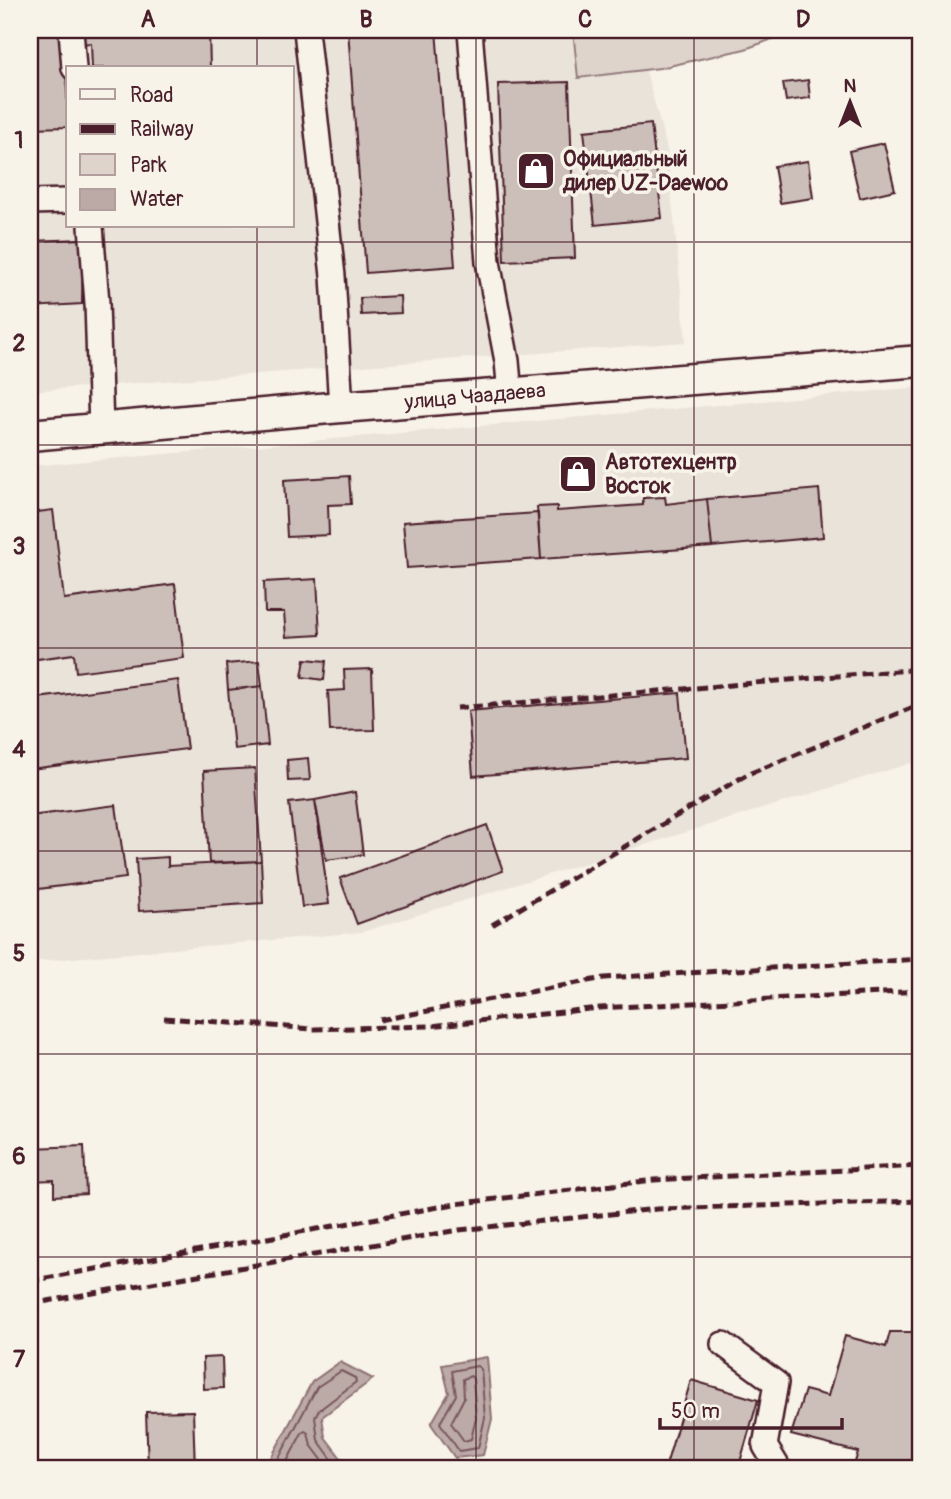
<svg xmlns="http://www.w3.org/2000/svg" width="951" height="1499" font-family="Pangolin,sans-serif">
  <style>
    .built { fill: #eae3da; fill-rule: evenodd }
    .green { fill: #ded4cc; stroke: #947a7c; stroke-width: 2 }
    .water { fill: #bcaaa7; stroke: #8e7275; stroke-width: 2 }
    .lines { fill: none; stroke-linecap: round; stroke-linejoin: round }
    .shore { stroke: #78575d; stroke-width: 2 }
    .building { fill: #ccbfb9; stroke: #4a1f2b; stroke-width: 2 }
    .minor-casing { stroke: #4a1f2b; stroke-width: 28 }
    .major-casing { stroke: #4a1f2b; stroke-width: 35 }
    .minor { stroke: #f7f3e8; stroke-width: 23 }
    .major { stroke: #f7f3e8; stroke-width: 30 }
    .rail { stroke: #4a1f2b; stroke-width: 5; stroke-dasharray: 10 5; stroke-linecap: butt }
    .grid { fill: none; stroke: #4a1f2b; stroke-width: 2; stroke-opacity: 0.55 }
    .labels { text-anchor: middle; stroke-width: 7; stroke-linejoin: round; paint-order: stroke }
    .poi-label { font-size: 21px; font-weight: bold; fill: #4a1f2b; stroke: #f7f3e8; text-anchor: start }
    .street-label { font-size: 21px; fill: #4a1f2b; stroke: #f7f3e8 }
    .neatline { fill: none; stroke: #4a1f2b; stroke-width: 2.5 }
    .grid-label { font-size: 23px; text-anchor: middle; font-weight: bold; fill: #4a1f2b }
  </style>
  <rect width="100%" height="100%" fill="#f7f3e8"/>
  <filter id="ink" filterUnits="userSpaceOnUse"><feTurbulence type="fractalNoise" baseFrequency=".0143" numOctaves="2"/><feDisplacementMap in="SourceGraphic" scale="14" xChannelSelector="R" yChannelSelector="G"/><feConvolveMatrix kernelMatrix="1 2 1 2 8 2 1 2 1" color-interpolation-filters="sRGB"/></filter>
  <g filter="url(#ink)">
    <!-- built -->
    <path class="built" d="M30,30H635L667,149L686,342L30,391ZM68,68H292V226H68Z
      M921,387V760L362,932L30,962V466Z"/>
    <!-- green -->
    <path class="green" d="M573,30H798L745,49L660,68L578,78Z"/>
    <!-- water -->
    <path class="water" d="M487,1357L492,1419L483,1455L455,1458L431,1424L449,1393L442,1365Z
      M340,1362L373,1379L322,1417L325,1437L347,1466L345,1469H265L312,1382Z"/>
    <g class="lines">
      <!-- shore -->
      <path class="shore" d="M477,1366L481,1369L485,1418L478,1448L459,1451L440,1423L456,1395L452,1371Z
        M471,1376L473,1379L476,1418L471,1439L464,1441L451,1423L464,1398L463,1379Z
        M273,1469L317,1387L341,1371L355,1378L356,1382L318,1411L315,1417L318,1440L339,1469
        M283,1469L302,1433L305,1431L308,1433L311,1445L329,1469"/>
    </g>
    <!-- building -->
    <path class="building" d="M30,30H65L68,127L30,128Z
      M78,30H209L210,68H92L91,43L79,44Z
      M348,30H436L455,266L366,273Z
      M808,80L810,98L786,101L783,83Z
      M569,82L575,258L504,261L498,84Z
      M651,124L662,218L595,225L584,131Z
      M921,124V151L916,126Z
      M884,143L895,190L860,198L849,151Z
      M808,161L813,198L780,203L774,166Z
      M83,239L82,304L30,307V241Z
      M400,296L401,313L361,315L360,298Z
      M349,476L351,504L328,505L329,535L287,537L284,480Z
      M819,489L823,537L712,547L707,499Z
      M665,497L666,504L707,499L712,547L541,559L537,507L557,506V511L643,505V498Z
      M53,510L64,599L175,584L184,658L76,672L74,654L30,660V513Z
      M538,513L541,559L407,568L403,522Z
      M317,579L320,635L286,637L284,612H265L264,582Z
      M305,659L326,661L324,680L302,677Z
      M259,661L262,686L228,690L226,664Z
      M372,669L374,730L330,731L328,691L345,690L344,670Z
      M178,680L187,749L30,769V699Z
      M262,686L268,745L234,749L228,690Z
      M680,693L686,758L473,776L468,711Z
      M308,758L310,780L288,781L287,760Z
      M255,768L261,861L209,863L204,771Z
      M355,792L363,855L326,860L315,800Z
      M315,800L329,904L302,907L289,803Z
      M116,805L126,878L30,890V816Z
      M487,825L503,871L357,924L340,878Z
      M168,857V866L261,861L263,903L139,911L136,859Z
      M84,1146L86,1194L54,1196V1180L30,1181V1148Z
      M890,1332H921V1469H853L858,1452L791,1435L805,1390L828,1396L845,1336L886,1347Z
      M222,1357L223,1388L204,1389L203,1358Z
      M691,1380L758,1400L738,1469H665Z
      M193,1411L195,1469H176V1467L148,1468L146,1412Z"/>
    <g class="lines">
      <defs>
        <path id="minor" d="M71,30L74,68
          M306,30L333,276L341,407
          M470,30L488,262L507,361L510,394
          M30,202L68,201
          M91,226L97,303L101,429
          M723,1344L776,1383L765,1446L779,1469"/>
        <path id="major" d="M30,435L341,407L921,361"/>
      </defs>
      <!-- minor casing -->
      <use href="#minor" class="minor-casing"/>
      <!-- major casing -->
      <use href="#major" class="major-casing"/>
      <!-- minor -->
      <use href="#minor" class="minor"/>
      <!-- major -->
      <use href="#major" class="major"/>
      <!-- rail -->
      <path class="rail" d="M457,708L921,669
        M492,925L746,775L921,704
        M164,1018L313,1029L430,1026L600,1008L921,991
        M380,1020L604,978L921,959
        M30,1281L455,1204L654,1180L921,1166
        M30,1304L459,1230L657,1209L921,1201"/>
    </g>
  </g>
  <!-- grid -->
  <path class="grid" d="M257,30V68M476,30V1469M694,30V1469M257,226V1469M30,242H921M30,445H921M30,648H921M30,851H921M30,1054H921M30,1257H921"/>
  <!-- icons -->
  <defs>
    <symbol id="shop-square" viewBox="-11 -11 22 22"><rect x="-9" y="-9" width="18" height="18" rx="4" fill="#4a1f2b" stroke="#f7f3e8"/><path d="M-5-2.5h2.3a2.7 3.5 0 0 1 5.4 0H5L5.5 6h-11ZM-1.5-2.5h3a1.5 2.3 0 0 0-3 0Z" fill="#fff"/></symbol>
  </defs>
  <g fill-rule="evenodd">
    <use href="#shop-square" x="514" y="149" width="44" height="44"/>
    <use href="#shop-square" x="556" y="452" width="44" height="44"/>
  </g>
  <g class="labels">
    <!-- poi labels -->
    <g class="poi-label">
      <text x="563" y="166">Официальный<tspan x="563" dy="24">дилер UZ-Daewoo</tspan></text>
      <text x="605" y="469">Автотехцентр<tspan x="605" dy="24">Восток</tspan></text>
    </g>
    <!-- street labels -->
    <g class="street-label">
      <text transform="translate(475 396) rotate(-5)" y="7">улица Чаадаева</text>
    </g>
  </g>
  <!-- margin -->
  <rect width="951" height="1499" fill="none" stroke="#f7f3e8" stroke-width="77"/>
  <!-- legend -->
  <rect x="66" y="66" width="228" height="161" fill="#f7f3e8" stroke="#b29e9c" stroke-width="2"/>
  <rect x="80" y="89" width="35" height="10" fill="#f7f3e8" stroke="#b29e9c" stroke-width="2"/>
  <text x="130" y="102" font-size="21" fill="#4a1f2b">Road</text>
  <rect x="80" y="124" width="35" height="10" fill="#4a1f2b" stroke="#b29e9c" stroke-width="2"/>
  <text x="130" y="136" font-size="21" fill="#4a1f2b">Railway</text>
  <rect x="80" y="154" width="35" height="21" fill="#ded4cc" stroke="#b29e9c" stroke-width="2"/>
  <text x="130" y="172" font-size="21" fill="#4a1f2b">Park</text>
  <rect x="80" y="189" width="35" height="21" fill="#bcaaa7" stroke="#b29e9c" stroke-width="2"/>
  <text x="130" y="206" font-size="21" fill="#4a1f2b">Water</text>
  <!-- north arrow -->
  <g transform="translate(850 102)" stroke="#f7f3e8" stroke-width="5" paint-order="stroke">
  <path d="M0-5L12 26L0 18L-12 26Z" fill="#4a1f2b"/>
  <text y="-10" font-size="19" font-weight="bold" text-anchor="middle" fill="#4a1f2b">N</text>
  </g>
  <!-- scale -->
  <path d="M660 1418v10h182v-10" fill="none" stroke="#4a1f2b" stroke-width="3.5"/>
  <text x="671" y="1418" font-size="21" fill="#4a1f2b" stroke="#f7f3e8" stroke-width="5" paint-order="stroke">50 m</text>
  <rect x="38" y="38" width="874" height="1422" class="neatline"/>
  <g class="grid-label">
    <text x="148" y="27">A</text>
    <text x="366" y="27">B</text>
    <text x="585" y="27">C</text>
    <text x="803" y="27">D</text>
    <text x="19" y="148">1</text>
    <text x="19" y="351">2</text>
    <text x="19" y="554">3</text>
    <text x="19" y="757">4</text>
    <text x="19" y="961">5</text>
    <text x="19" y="1164">6</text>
    <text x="19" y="1367">7</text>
  </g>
</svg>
